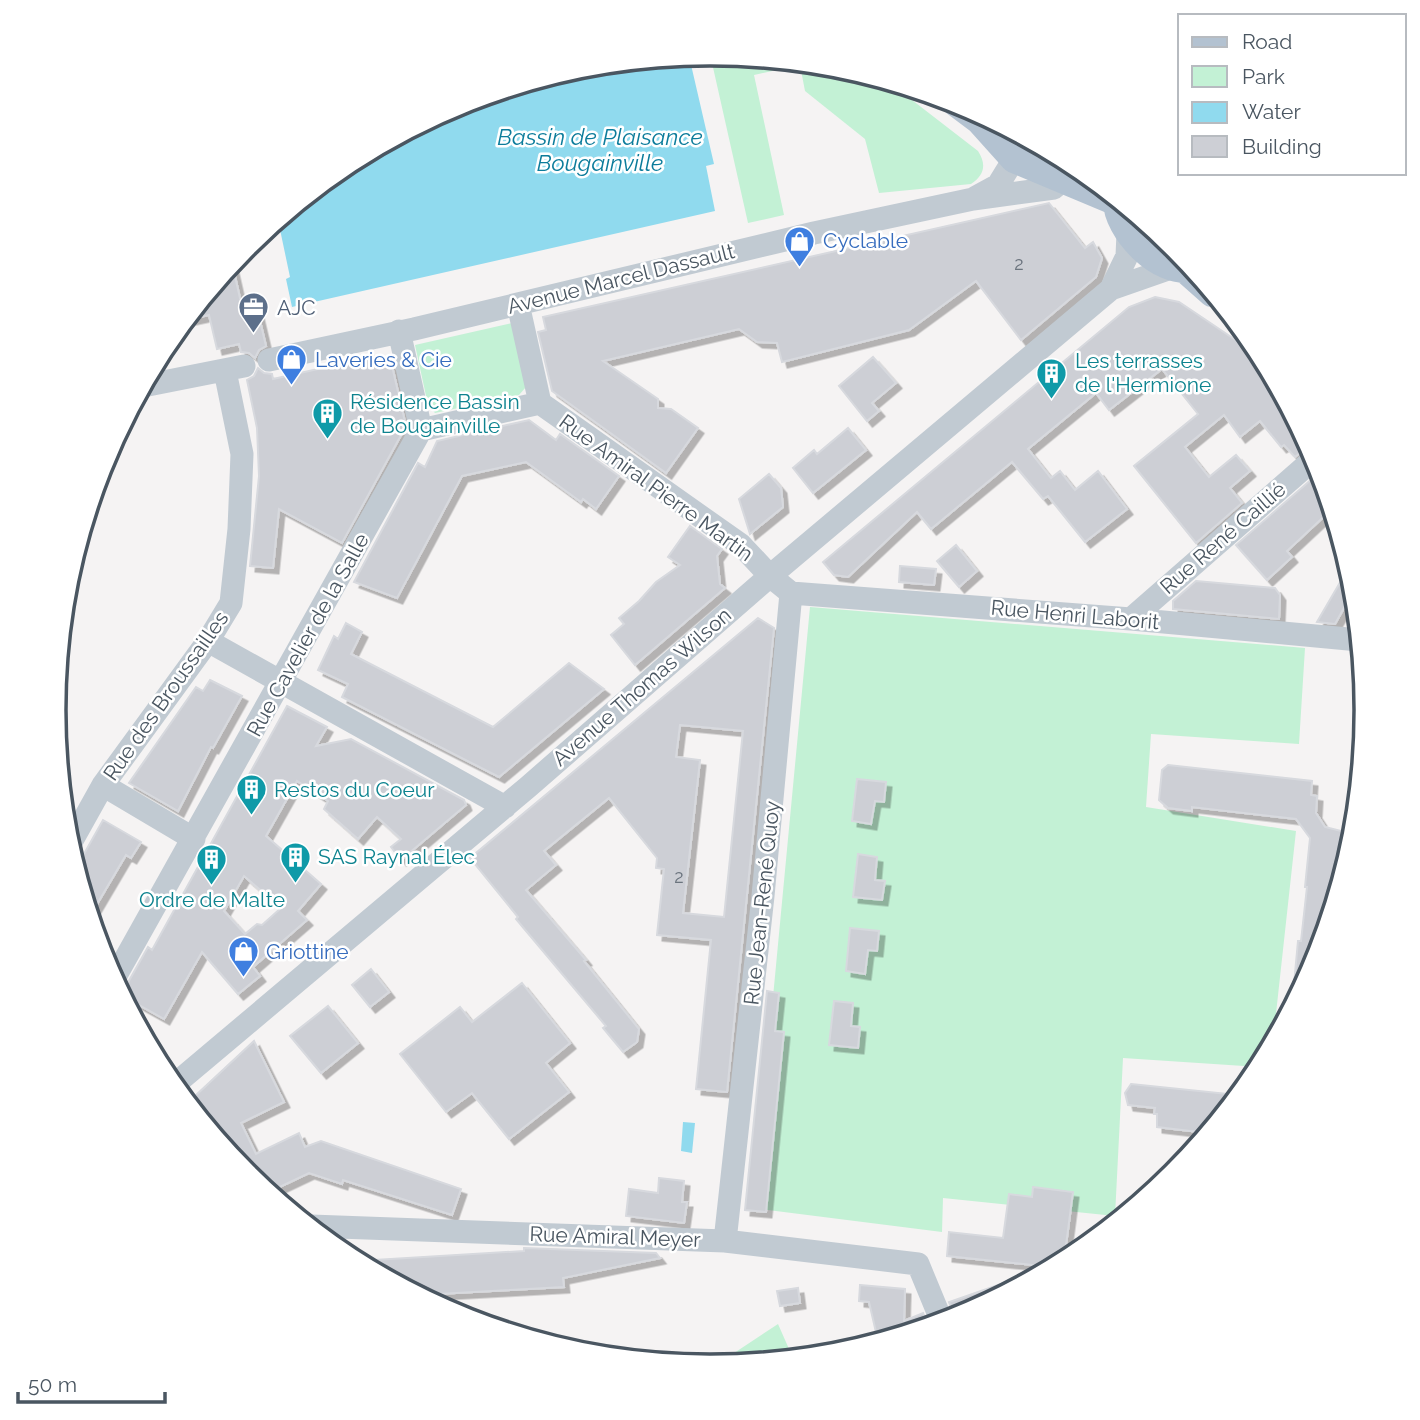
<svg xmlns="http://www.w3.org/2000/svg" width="1420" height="1420" font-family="Raleway,sans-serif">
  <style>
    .green { fill: #c3f1d5 }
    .water { fill: #90daee }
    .building { fill: #cdcfd5; stroke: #d7d9de; stroke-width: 2; fill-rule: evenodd; filter: url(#shadow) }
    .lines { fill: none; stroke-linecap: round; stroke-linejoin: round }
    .minor { stroke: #c1cad2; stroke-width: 23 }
    .major { stroke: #b3c2d1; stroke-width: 28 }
    .labels { text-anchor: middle; stroke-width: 5; stroke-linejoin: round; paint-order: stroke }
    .number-label { font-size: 18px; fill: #6b747e }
    .shop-label { font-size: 21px; fill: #366cbe; stroke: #fff; text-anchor: start }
    .street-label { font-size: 21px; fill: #4a5661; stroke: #fff }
    .service-label { font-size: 21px; fill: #4e5e75; stroke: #fff; text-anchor: start }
    .culture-label { font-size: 21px; fill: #0d838f; stroke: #fff; text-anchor: start }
    .water-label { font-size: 23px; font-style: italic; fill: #0c7c9b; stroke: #fff }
    .rim { fill: none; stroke: #4a5661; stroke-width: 3.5 }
  </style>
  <defs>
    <filter id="shadow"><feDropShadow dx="5.5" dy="5.5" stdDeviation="0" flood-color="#0004"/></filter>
  </defs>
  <rect width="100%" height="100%" fill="#f5f3f3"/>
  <!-- green -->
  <path class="green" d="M710,54L838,67L890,83L978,151C987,165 984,175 971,184L879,193L865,139L805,91L800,65L754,75L784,215L748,223Z
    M512,323L526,387L519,395L435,413L428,405L415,345Z
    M810,607L1305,648L1299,744L1151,734L1146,807L1296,831L1273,1041L1259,1067L1123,1058L1115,1216L943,1198L942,1232L753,1208Z
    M778,1324L793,1358L716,1365Z"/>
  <!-- water -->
  <path class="water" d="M689,56L714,164L706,166L715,211L292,307L286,279L290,277L278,220L346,165L459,104L582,67Z
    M683,1122L695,1123L692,1153L681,1151Z"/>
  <!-- building -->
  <path class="building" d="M1049,203L1085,248L1093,242L1102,258L1096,277L1021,340L976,281L909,330L782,362L777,343L757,342L739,329L603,361L658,399V408L671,409L698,428L666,473L552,391L538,332L546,330L543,317Z
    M232,263L242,307L256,304L266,346L259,350L255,358L249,353L241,352L239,344L217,349L209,315L186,320Z
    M1155,297L1179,302L1237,341L1280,392L1309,446L1295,457L1284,445L1281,447L1260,421L1240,437L1224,415L1185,447L1209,477L1236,455L1250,471L1230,488L1242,503L1196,543L1134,466L1198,414L1162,369L1109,410L1096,393L1028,449L1051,478L1060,471L1075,490L1098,471L1127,509L1085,542L1048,496L1043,499L1012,462L931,529L917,512L848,577L834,575L823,562L1129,307Z
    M376,356L392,366L406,426L342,543L279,509L273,568L250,566L259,476L257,428L247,380L254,376L258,368L264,373L272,374L273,379Z
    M873,357L896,383L872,403L879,411L867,421L839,386Z
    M529,420L556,440L560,434L619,476L596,509L583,499L581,502L526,462L462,476L397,598L354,582L418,463L425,467L437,441Z
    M848,428L866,450L813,493L793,468L814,450L817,454Z
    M1320,472L1331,510L1287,551L1292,557L1267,580L1236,545Z
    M769,474L781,488L783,507L750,534L739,499Z
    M690,526L722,549L717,556L720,584L725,588L635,665L611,635L624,624L619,618L639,601L656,582L680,565L668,557Z
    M956,545L977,571L959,587L937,561Z
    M900,566L936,569L934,585L899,582Z
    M1342,579L1354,585V590L1335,624L1317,622Z
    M1196,581L1275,588L1280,595L1279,619L1173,609V601Z
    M758,618L774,628L727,1092L696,1089L711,940L657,935L664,869L656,868L657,858L609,798L544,851L556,865L526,890L586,960L584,961L639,1029L637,1042L623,1052L603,1028L606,1026L516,919L518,917L470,858ZM680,725L743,731L724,917L683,913L700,760L676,757Z
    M346,623L362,632L351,654L493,727L569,663L604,689L499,777L342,697L348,684L318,670L334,636L338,639Z
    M210,680L242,696L213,748L211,747L178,811L129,783L196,687L203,691Z
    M287,706L327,727L316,746L351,739L464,800L466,805L401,860L391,847L401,839L377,817L358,839L324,809L328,801L297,781L266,836L321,884L298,911L307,920L253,967L260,976L238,994L202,952L164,1019L123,996L120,991L126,986L148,947L152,950ZM244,876L281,908L262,925L257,924L245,934L224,911Z
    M1168,765L1312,781L1311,795L1317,796L1316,813L1325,827L1341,831L1354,829L1316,961L1292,1006L1298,941H1301L1307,887H1305L1310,838L1296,819L1192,807V811L1168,808L1159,800L1162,770Z
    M857,779L886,782L884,802L875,801L871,824L852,821Z
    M103,820L141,842L131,858L126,855L90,916L76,868Z
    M858,854L877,857L875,880L885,881L882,900L853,897Z
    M850,928L879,931L877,951L868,950L865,974L846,971Z
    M371,969L389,992L370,1007L352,985Z
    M522,983L570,1043L546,1063L569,1092L509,1139L472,1093L446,1112L400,1054L460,1007L472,1022Z
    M767,991L779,993L775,1031L784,1032L766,1212L745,1210Z
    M834,1001L853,1003L851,1026L860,1027L858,1048L829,1045Z
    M328,1006L358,1043L321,1073L290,1036Z
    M254,1041L284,1102L241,1123L256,1154L299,1133L305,1147L321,1141L461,1189L452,1215L343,1180L342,1184L309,1173L269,1192L246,1173L190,1104L194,1097Z
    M1131,1084L1238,1095L1207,1133L1157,1127V1114H1154L1155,1108L1128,1105L1125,1093Z
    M659,1178L684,1181L682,1202H687L684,1223L626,1216L629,1189L658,1193Z
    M1033,1187L1073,1192L1066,1245L1084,1247L1074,1255L1052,1267L947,1256L949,1232L1003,1238L1009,1194L1032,1197Z
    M524,1248L656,1253L660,1258L563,1278L564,1287L420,1295L357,1261L524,1251Z
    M1001,1284L1005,1292L955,1318L949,1302Z
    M860,1285L905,1289L904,1321L923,1313L928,1326L878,1341L869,1302L859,1301Z
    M798,1288L800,1303L780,1306L777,1291Z"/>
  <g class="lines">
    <!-- minor -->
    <path class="minor" d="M976,197L998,185L1014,159L1051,152
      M1111,289L1127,256L1128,233
      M399,331L421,430L540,403L518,304
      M269,360L414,329L814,233L973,199L1054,188L1061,180
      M143,386L244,366
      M540,403L741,545L770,576L791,593L763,896L725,1241
      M791,593L1131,619L1359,640
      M1131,619L1315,458
      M208,641L505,807
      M103,785L194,839
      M69,846L103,785L208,641L231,603L239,529L242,454L225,371
      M114,979L421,430
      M174,1085L528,787L770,576L1111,289L1174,267
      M311,1226L725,1241L918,1264L942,1322"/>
    <!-- major -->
    <path class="major" d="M955,102L979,120L1014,159L1117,202
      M1117,200C1116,230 1161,276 1192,268
      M1186,270L1212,293"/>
  </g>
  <!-- icons -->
  <defs>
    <symbol id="shop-pin" viewBox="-11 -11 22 30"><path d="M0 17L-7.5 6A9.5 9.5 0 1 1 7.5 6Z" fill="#3f7fe0" stroke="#fff"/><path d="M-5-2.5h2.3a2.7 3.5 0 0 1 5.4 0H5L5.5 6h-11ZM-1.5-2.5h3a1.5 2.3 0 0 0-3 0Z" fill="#fff"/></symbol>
    <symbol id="office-pin" viewBox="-11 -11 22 30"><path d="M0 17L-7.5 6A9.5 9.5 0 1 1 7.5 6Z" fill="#5c6f8a" stroke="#fff"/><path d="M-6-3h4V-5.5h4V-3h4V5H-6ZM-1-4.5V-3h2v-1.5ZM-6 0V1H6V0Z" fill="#fff"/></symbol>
    <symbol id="building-pin" viewBox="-11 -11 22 30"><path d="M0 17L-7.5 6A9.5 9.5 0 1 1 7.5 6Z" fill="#0f9aa8" stroke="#fff"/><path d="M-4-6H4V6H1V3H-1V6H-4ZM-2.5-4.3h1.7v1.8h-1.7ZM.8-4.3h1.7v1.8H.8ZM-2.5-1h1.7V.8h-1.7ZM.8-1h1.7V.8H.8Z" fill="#fff"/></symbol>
  </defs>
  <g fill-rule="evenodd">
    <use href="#shop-pin" x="782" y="224" width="35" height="47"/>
    <use href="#office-pin" x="236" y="290" width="35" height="47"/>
    <use href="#shop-pin" x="274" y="342" width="35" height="47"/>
    <use href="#building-pin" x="1034" y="356" width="35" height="47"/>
    <use href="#building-pin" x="310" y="396" width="35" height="47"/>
    <use href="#building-pin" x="234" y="772" width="35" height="47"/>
    <use href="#building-pin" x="278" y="840" width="35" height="47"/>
    <use href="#building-pin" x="194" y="842" width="35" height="47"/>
    <use href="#shop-pin" x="226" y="934" width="35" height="47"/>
  </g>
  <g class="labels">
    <!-- number labels -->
    <g class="number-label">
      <text x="1019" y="270">2</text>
      <text x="679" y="883">2</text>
    </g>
    <!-- shop labels -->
    <g class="shop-label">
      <text x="823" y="248">Cyclable</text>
      <text x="315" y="367">Laveries &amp; Cie</text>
      <text x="266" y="959">Griottine</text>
    </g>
    <!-- street labels -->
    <g class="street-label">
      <text transform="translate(621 279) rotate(-14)" y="7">Avenue Marcel Dassault</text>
      <text transform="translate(656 488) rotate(36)" y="7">Rue Amiral Pierre Martin</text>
      <text transform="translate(1223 538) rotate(-41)" y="7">Rue René Caillié</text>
      <text transform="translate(1075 615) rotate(5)" y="7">Rue Henri Laborit</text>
      <text transform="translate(308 635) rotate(-61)" y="7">Rue Cavelier de la Salle</text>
      <text transform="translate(642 687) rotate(-41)" y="7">Avenue Thomas Wilson</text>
      <text transform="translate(166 696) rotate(-55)" y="7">Rue des Broussailles</text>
      <text transform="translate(762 903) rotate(-84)" y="7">Rue Jean-René Quoy</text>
      <text transform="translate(615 1237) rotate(2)" y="7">Rue Amiral Meyer</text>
    </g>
    <!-- service labels -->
    <g class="service-label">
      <text x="277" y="315">AJC</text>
    </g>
    <!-- culture labels -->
    <g class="culture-label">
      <text x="1075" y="368">Les terrasses<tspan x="1075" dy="24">de l'Hermione</tspan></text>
      <text x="350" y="409">Résidence Bassin<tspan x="350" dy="24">de Bougainville</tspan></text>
      <text x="274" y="797">Restos du Coeur</text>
      <text x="318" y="864">SAS Raynal Élec</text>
      <text x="212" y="907" text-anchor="middle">Ordre de Malte</text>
    </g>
    <!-- water labels -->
    <g class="water-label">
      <text x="600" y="145">Bassin de Plaisance<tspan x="600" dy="26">Bougainville</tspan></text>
    </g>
  </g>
  <!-- crop -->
  <path d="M0 0H1420V1420H0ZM66 710a644 644 0 1 1 1288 0a644 644 0 1 1-1288 0Z" fill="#fff" fill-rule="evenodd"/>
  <path class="rim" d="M66 710a644 644 0 1 1 1288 0a644 644 0 1 1-1288 0Z"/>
  <!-- legend -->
  <rect x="1178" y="14" width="228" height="161" fill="#ffffff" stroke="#b7bbc0" stroke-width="2"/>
  <rect x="1192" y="37" width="35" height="10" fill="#b3c2d1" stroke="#b7bbc0" stroke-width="2"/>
  <text x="1242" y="49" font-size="21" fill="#4a5661">Road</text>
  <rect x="1192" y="66" width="35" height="21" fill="#c3f1d5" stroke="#b7bbc0" stroke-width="2"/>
  <text x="1242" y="84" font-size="21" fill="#4a5661">Park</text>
  <rect x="1192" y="102" width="35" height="21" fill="#90daee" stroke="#b7bbc0" stroke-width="2"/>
  <text x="1242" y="119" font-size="21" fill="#4a5661">Water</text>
  <rect x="1192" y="136" width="35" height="21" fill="#cdcfd5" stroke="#b7bbc0" stroke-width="2"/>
  <text x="1242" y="154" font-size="21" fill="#4a5661">Building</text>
  <!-- scale -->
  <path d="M18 1392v10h147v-10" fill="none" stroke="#4a5661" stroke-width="3.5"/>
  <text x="28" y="1392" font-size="21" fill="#4a5661" stroke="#ffffff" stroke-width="5" paint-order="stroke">50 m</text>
</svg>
